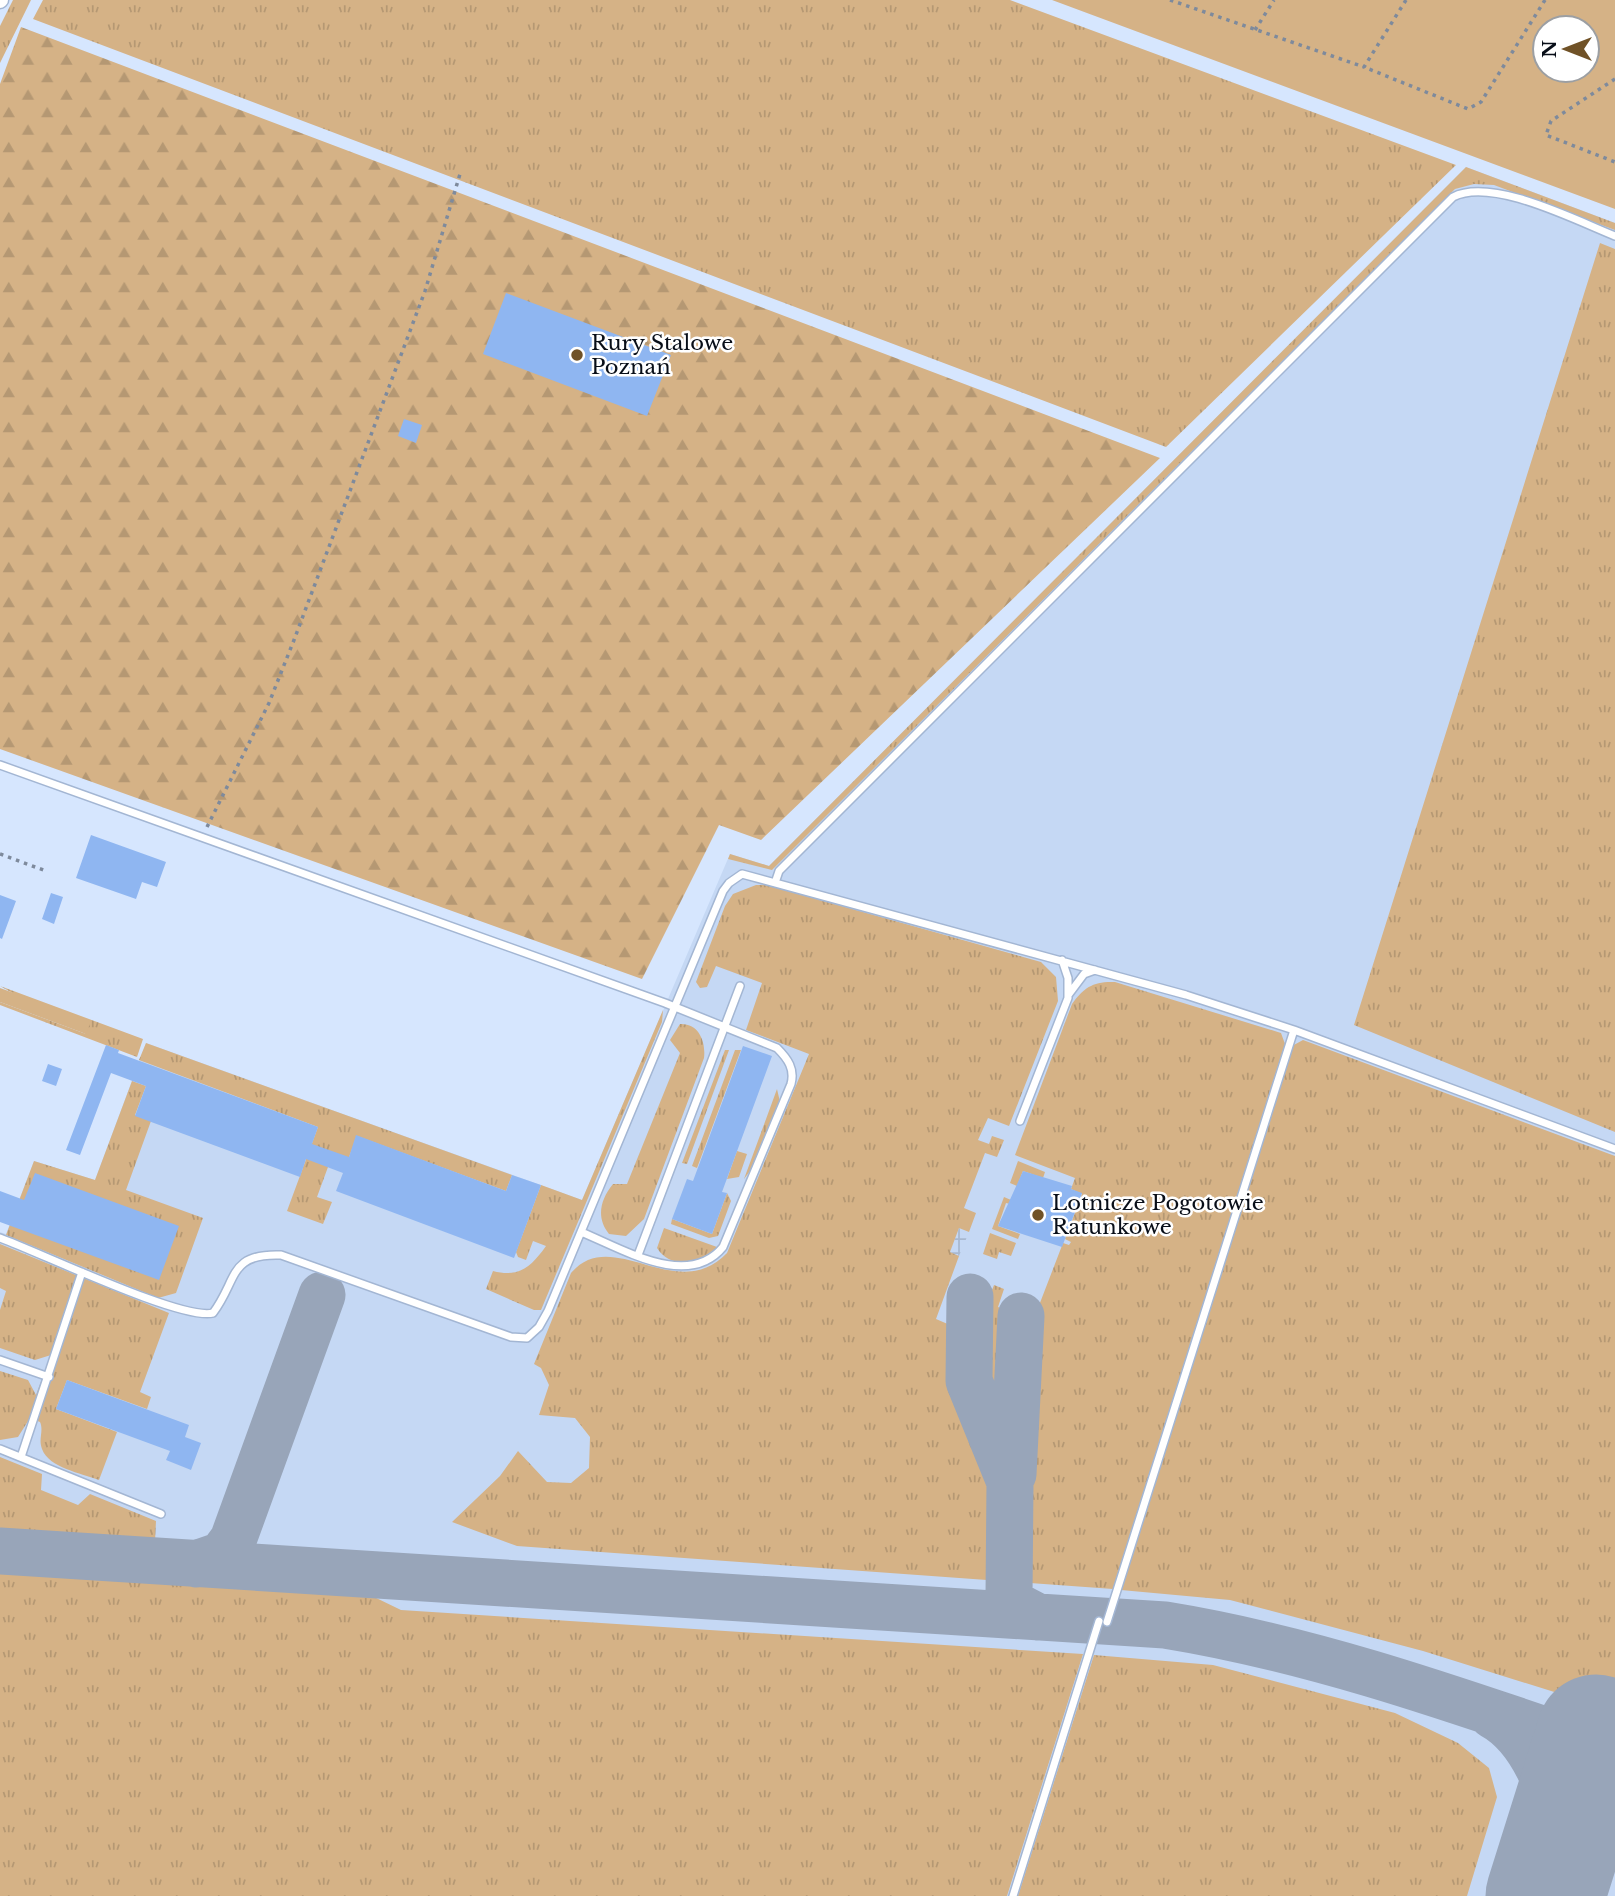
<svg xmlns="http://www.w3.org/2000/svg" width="1615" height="1896" font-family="'Libre Baskerville',serif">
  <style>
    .built { fill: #c5d8f4 }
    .industrial { fill: url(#industrial-grid) }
    .grass { fill: url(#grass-tufts) }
    .forest { fill: url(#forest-firs) }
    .garden { fill: #d5b286; fill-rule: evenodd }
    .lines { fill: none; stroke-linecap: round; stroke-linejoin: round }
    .taxiway { stroke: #98a5b9; stroke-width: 47 }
    .runway { stroke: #98a5b9; stroke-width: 119 }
    .building { fill: #8fb6f1 }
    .service-casing { stroke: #a3b6d3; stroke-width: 10 }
    .minor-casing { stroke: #a3b6d3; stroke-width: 17 }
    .path { stroke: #7e8a9c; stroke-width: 3.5; stroke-dasharray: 3.5 5; stroke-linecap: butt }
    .service { stroke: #fff; stroke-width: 7 }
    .minor { stroke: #fff; stroke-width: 14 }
    .poi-dot { fill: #705227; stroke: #fff; stroke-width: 2.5 }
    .labels { text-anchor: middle; stroke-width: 5; stroke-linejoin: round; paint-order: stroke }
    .poi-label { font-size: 21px; fill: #080e18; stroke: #fff; text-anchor: start }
  </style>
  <defs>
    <pattern id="industrial-grid" width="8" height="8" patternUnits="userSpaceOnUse" patternTransform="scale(1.75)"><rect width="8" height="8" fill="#c5d8f4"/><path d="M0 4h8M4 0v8" fill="none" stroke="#a8b8d0"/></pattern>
    <pattern id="grass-tufts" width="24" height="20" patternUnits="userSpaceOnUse" patternTransform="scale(1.75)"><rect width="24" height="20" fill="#d5b286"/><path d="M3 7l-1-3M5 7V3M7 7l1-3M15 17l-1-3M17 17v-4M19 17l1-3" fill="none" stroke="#b59873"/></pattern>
    <pattern id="forest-firs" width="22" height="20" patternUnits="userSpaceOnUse" patternTransform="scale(1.75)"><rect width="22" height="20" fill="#d5b286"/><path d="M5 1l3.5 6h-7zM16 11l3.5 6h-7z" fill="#b59873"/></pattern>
  </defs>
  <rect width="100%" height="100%" fill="#d6e6fe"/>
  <!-- built -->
  <path class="built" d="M1466,167L1615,223V1896H0V1232L6,1234L34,1161L95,1180L146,1043L582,1200L730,854L769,866Z"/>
  <!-- industrial -->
  <path class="industrial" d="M959,1228L969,1232L959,1256L950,1252Z"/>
  <!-- grass -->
  <path class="grass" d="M13,0H31L0,63V26Z
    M43,0H1010L1456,165L1166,447L33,19Z
    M1466,167L1615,223V230L1494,185L1474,184L1455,189L772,870L728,859L730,854L769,866Z
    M1600,243L1615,249V1132L1354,1025Z
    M756,885H767L1041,962L1056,977L1058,1001L1009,1126L988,1118L978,1140L989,1144L992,1136L1004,1140L997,1157L985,1153L964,1208L976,1213L969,1232L959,1228L950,1252L959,1256L936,1319L950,1325L962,1294L987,1304L994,1285L1004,1289L998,1307L1033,1321L1063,1243L1069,1245L1071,1242L1065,1239L1082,1194L1071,1189L1075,1178L1015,1155L1072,1004C1084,987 1094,981 1115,982L1281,1033L1285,1044L1113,1589L517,1546L452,1522L500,1476L518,1451L547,1482L571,1483L589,1468L590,1437L575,1418L539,1415L549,1385L541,1368L534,1364L571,1273C612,1224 677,1306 727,1253L809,1054L746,1030L762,983L716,966L707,987L700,988L696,982L725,906L733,894Z
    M0,986L143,1039L137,1057L0,1005V1002L86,1034Z
    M663,1010L662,1022L541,1310H534L486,1289L493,1271C519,1278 531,1267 546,1246L533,1241L526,1260L518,1257L516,1252L541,1185L582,1200Z
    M680,1024C699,1023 706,1042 704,1058L644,1219L626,1236L609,1234C596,1218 600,1200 613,1184H627L680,1053L670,1040Z
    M1303,1040L1615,1156V1711L1423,1651L1230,1600L1121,1590L1292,1046Z
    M146,1043L512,1175L506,1191L357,1136L349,1157L328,1167L317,1197L332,1202L323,1224L287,1211L318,1127L139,1060Z
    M725,1050H729L687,1164L682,1163Z
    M735,1050H741L697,1168L692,1166Z
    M132,1081L146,1086L135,1115L151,1121L126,1190L203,1218L176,1293L158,1298L6,1235L34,1161L95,1180Z
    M777,1089L780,1102L750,1171L744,1179Z
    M737,1151L747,1154L739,1177L727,1179Z
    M727,1193L731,1201L718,1236L709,1238L671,1224L672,1219L712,1234Z
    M664,1228L717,1247C701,1264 671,1270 657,1248Z
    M990,1233L1016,1243L1011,1256L999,1252L997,1259L983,1254Z
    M0,1244L169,1313L140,1392L151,1397L147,1409L67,1380L56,1409L117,1432L99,1480C81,1473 49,1468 42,1449C38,1439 44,1431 40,1422L30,1418L18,1437L0,1440V1371L28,1380L36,1395L51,1355L35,1360L0,1348V1310L6,1291L0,1288Z
    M0,1457L42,1474L41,1490L78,1505L90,1494L156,1521L155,1542L0,1532Z
    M0,1571L370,1595L401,1610L1083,1654L1007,1896H0Z
    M1094,1655L1213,1665L1395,1713L1458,1743L1489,1768L1497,1797L1467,1896H1018Z"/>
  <!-- forest -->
  <path class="forest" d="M21,27L1160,458L761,840L719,825L642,979L0,749V84Z"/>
  <!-- garden -->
  <path class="garden" d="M1052,0H1615V209ZM1545,28H1587V70H1545Z
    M0,988L91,1021L86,1034L0,1002Z
    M1018,1161L1045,1172L1043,1178L1023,1171L1017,1186L1010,1183Z
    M1004,1197L1011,1200L1010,1204L1006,1203L998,1226L1020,1234L1018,1239L992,1229Z"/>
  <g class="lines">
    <!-- taxiway -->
    <path class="taxiway" d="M970,1297L969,1381L1010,1482L1009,1597L1015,1605L1038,1617
      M1013,1474L1021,1316
      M0,1551L1165,1625C1319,1650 1468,1704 1615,1754
      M196,1564L222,1555L233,1540L322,1295
      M1492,1715C1531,1736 1556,1795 1558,1838C1559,1848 1555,1860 1553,1871
      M1553,1871L1586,1831L1615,1808"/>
    <!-- runway -->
    <path class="runway" d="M1545,1896L1596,1734"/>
  </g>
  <!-- building -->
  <path class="building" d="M506,293L671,355L647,416L483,354Z
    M404,419L422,425L416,443L398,436Z
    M91,835L166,862L157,887L142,882L136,899L76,878Z
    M51,893L63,897L54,924L42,919Z
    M0,895L16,901L2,939L0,938Z
    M106,1045L119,1050L118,1053L318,1127L312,1144L349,1157L356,1135L506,1191L512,1175L541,1185L514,1258L336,1191L343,1173L306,1159L300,1177L135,1116L146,1086L111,1073L80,1155L66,1150Z
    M743,1046L772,1056L722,1192L727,1193L712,1234L672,1219L687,1179L693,1181Z
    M48,1064L62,1069L56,1086L42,1081Z
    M1023,1171L1072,1186L1071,1189L1082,1193L1062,1247L998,1226Z
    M35,1173L179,1226L159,1280L0,1222V1191L24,1200Z
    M67,1380L189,1425L185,1437L201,1443L191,1470L166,1460L170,1451L56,1409Z"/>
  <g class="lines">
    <defs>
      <path id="service" d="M0,765L665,1003L777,1048C788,1059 795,1069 791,1084L723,1247C688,1290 621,1248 581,1232
        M776,880L779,871L1453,197C1492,177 1575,220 1615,236
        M1069,994L1084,974L1095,970
        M1020,1121L1068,998V978L1062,960
        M0,1238C39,1252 182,1321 213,1313C238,1280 228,1253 281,1255L511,1337L527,1338L539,1327L548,1311L723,891L729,883L742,874L1186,995L1294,1030L1615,1149
        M638,1255L740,986
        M0,1360L49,1377
        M0,1449L161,1514
        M21,1457L82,1272
        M1107,1622L1294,1030
        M1013,1896L1099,1621"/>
      <path id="minor" d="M0,1L1,0"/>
    </defs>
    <!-- service casing -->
    <use href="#service" class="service-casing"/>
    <!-- minor casing -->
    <use href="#minor" class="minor-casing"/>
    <!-- path -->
    <path class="path" d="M1170,0L1364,67
      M1406,0L1364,67L1468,109L1481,102L1545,0
      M1255,30L1274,0
      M1615,79L1551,121L1546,135L1615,162
      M207,827L269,703L294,640L425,291L460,174
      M0,854L46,871"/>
    <!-- service -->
    <use href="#service" class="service"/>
    <!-- minor -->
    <use href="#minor" class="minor"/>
  </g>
  <!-- markers -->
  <g class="poi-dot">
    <circle cx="577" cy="355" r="7"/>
    <circle cx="1038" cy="1215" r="7"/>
  </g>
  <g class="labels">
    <!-- poi labels -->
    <g class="poi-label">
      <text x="591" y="350">Rury Stalowe<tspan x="591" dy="24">Poznań</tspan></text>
      <text x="1052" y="1210">Lotnicze Pogotowie<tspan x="1052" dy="24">Ratunkowe</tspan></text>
    </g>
  </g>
  <!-- north arrow -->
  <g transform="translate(1566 49) rotate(270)"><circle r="33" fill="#ffffff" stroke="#9c9fa3" stroke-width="2"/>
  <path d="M0-5L12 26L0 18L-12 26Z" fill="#705227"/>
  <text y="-10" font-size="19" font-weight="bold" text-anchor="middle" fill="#080e18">N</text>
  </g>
</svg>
